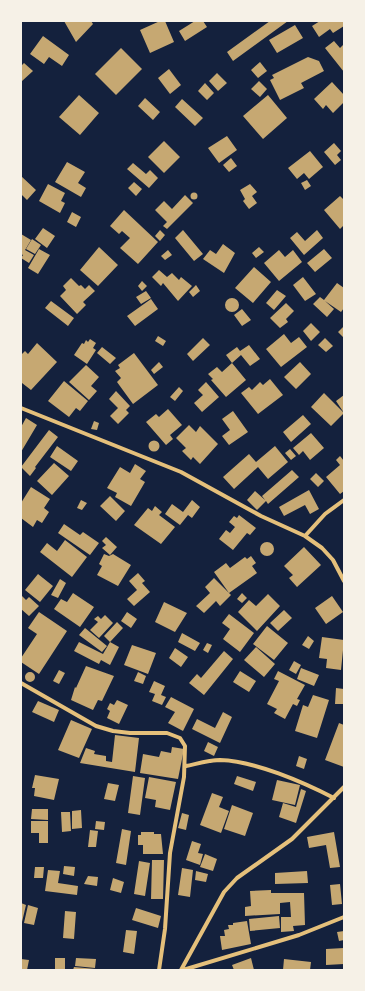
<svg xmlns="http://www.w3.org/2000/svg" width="365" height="991" font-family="'Space Grotesk',sans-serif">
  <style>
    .building { fill: #c6a872 }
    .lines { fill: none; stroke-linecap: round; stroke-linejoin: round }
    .minor { stroke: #e5c07b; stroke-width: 4 }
  </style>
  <rect width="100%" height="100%" fill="#14213d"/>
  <!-- building -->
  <path class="building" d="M64,21H91L93,24L76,42Z
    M160,21H165L174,42L150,53L140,30Z
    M195,21H203L207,27L185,41L179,31Z
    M270,21H288L233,61L227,52Z
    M320,21H344V26L333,33L330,29L319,37L312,26Z
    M295,25L303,38L277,53L269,40Z
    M43,36L69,55L62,66L49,57L44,64L30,54Z
    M334,41L340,48L344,44V72L325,48Z
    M121,48L142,69L116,95L95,74Z
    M308,57L319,61L324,71L301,83L304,88L280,100L270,80L274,78L272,75Z
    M260,62L267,71L258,78L251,70Z
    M24,63L33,71L22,81L21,66Z
    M169,69L181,85L170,94L158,78Z
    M217,73L227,83L218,91L209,81Z
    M259,81L267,89L260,97L251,89Z
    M332,82L344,95V102L333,113L326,105L323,109L314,99Z
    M205,83L214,93L207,100L198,91Z
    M79,95L99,113L80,135L59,117Z
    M268,95L287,118L263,139L243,116Z
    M145,98L160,112L153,120L138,106Z
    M182,99L203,118L195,126L175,107Z
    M227,136L237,150L219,163L208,148Z
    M164,141L180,157L164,173L148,157Z
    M334,143L341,151L337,155L341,160L335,165L324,152Z
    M310,151L323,167L309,179L304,173L297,179L288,168Z
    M231,158L237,166L229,172L223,165Z
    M67,162L85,172L78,183L86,188L81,197L55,182Z
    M133,163L146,174L150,170L158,178L149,188L127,169Z
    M21,176L36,190L27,200L21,194Z
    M307,180L311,186L305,190L301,183Z
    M134,182L142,189L136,196L128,188Z
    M48,184L65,193L61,201L65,203L60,213L39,201Z
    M250,184L257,192L252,196L257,203L249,209L243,201L245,199L240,190Z
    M190.5 196a3.5 3.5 0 1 1 7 0a3.5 3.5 0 1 1-7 0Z
    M185,195L193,203L167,229L163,226L167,222L155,210L164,201L172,209Z
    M340,196L344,200V225L340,229L324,210Z
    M124,210L158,242L138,264L120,248L130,238L122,231L119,234L110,226Z
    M72,212L81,217L76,227L67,222Z
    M43,228L55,236L47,248L35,239Z
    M160,230L165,235L160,241L155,236Z
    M183,230L203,254L194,261L175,238Z
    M317,230L323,238L304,255L290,238L297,232L305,241Z
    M21,234L31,240L25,250L34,255L29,263L21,258L23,255L21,254Z
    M32,239L41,245L35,254L26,249Z
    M223,244L235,253L224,273L203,259L210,250L216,254Z
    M99,247L118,265L98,286L80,270Z
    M259,247L264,252L256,258L252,253Z
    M39,249L50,255L38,274L28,268Z
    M324,249L332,258L315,272L307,263Z
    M168,250L172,255L165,260L161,256Z
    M279,250L285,257L293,250L302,262L279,281L264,263Z
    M254,267L271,282L253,303L235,288Z
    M159,270L167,277L172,273L179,280L181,277L192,286L178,301L163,283L161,286L152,277Z
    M303,277L316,294L305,301L293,285Z
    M71,278L79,286L81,285L85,289L89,285L95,291L83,302L86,305L77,314L60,296L66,290L63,286Z
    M142,281L147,286L142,291L138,286Z
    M337,283L344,288V308L341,312L325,301L334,309L327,317L313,304L320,297L324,300Z
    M196,285L200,291L193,297L189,292Z
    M277,290L286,296L274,310L266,303Z
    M146,291L151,298L141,304L136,297Z
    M225 305a7 7 0 1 1 14 0a7 7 0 1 1-14 0Z
    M151,299L158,309L135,326L127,316Z
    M51,301L74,318L68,326L45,308Z
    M286,303L294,311L286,319L288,322L280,328L270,318Z
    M242,309L251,320L242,326L234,315Z
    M311,323L320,332L311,341L303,331Z
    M344,326V338L338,332Z
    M284,334L291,343L299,337L307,347L281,367L266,349Z
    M158,336L166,341L163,346L155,341Z
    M203,338L210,345L193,361L187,354Z
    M325,338L333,346L326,352L318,345Z
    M90,339L96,343L93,348L96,350L87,364L74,355L82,343L84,344L86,340L88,342Z
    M37,343L57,362L31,390L22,383L21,384V355L25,351L28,354Z
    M249,345L260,359L250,366L241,355L232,363L226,355L237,347L240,351Z
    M102,347L116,358L110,364L97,353Z
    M134,353L158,385L133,404L117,382L121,378L115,371L120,368L118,365Z
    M159,362L163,367L154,374L151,370Z
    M300,362L311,374L296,389L284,377Z
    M232,363L246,380L226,397L211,380L213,379L208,374L217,367L222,372Z
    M86,365L99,377L91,386L97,391L89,400L69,382Z
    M270,379L283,395L258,414L241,393L249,387L252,390L260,382L263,385Z
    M64,381L88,401L80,411L76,408L69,417L48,401Z
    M206,382L219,397L202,412L194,403L203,395L198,390Z
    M179,387L183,391L175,401L170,397Z
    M116,391L130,406L126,410L129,413L118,424L110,416L118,408L109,399Z
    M324,393L344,413L336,401L344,395V413L331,426L311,407Z
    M168,409L182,425L170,435L173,439L166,445L146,422L156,414L159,417Z
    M233,411L248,432L229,445L222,436L230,430L222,419Z
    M303,415L311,424L291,442L283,432Z
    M26,418L37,425L21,452V427Z
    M94,421L99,423L97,430L91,429Z
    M189,425L196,432L200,426L218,444L200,464L193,457L191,460L182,451L186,448L176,438Z
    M49,430L58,437L35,467L36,468L30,476L21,467Z
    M311,433L324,448L310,460L303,451L299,455L293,448Z
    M148.5 446a5.5 5.5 0 1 1 11 0a5.5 5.5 0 1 1-11 0Z
    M57,446L78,461L71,471L50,457Z
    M275,446L288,462L268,479L258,467L234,489L223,477L249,454L256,462Z
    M290,449L296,456L291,460L285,453Z
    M340,456L344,461V491L340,494L326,477L340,465L336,460Z
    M54,463L69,476L52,495L37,481Z
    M135,464L146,471L140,479L145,482L131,506L115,497L117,493L107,488L120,467L130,473Z
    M292,470L299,477L268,504L266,501L257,510L247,500L255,491L265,500L262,496Z
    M316,473L324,481L318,487L310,479Z
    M31,487L50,499L44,508L49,512L42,523L37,520L33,527L21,518V503Z
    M309,490L319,509L310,514L305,505L284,516L279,507Z
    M110,496L125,511L116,521L100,506Z
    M81,500L87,503L82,510L77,508Z
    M192,500L200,507L192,518L188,515L180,525L165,514L172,504L183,512Z
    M155,506L162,512L159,515L175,527L161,544L134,525L148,508L152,511Z
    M239,515L256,528L250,535L247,533L233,550L219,539L226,530L230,533L235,527L229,522L234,516L237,518Z
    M64,524L80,535L83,532L99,543L90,555L58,533Z
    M106,537L117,547L110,555L102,548L106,545L102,541Z
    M65,540L87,557L72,577L40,552L47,543L57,551Z
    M260 549a7 7 0 1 1 14 0a7 7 0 1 1-14 0Z
    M304,547L321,565L297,587L289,578L293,575L284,566Z
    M104,554L109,556L113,554L131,565L118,586L97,575L102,566L99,564Z
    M251,556L256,563L252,566L257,573L229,593L214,572L226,563L230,568L245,557L247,559Z
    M138,573L145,581L142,583L150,592L134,606L127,599L137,590L129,581Z
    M38,574L53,586L40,602L25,590Z
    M214,578L231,595L220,606L216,601L204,613L196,606L210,593L205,587Z
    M60,579L66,583L58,598L51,595Z
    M73,593L94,607L80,627L54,609L61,599L67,602Z
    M242,593L247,598L242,603L237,599Z
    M268,594L280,606L257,631L238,612L249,600L256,606Z
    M22,596L26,600L29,597L39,606L29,616L21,609Z
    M332,596L343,612L326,624L315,608Z
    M164,602L187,613L175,632L155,622Z
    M284,610L292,618L278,631L270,623Z
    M39,612L67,631L39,674L21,662V658L37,634L28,628Z
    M127,612L137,619L131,628L121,621Z
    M229,614L254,633L240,652L223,639L230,629L222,623Z
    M105,615L113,623L99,638L90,630L98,622L94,619L98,616L101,619Z
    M117,622L123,628L110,642L104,636Z
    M267,626L288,643L274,660L253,644Z
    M85,628L107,646L102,652L79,635Z
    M182,633L200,643L195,651L178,642Z
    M308,636L314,641L309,649L302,645Z
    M322,637L344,640L341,670L326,668L327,659L319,658Z
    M79,642L103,654L110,642L119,647L110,665L101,660L99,664L74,651Z
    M207,643L212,645L208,653L203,650Z
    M132,645L156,653L148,674L124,665Z
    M256,647L275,664L264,677L244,660Z
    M175,648L188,657L181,667L169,658Z
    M224,651L233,659L204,695L189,683L197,674L201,678Z
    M294,661L301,665L296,674L289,670Z
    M86,666L114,676L102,701L98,700L93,710L71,700L75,687L76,688Z
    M301,668L319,675L314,686L297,679Z
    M59,670L65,673L59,684L53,681Z
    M240,671L256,681L249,692L233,682Z
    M278,671L305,685L297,699L300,700L297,706L293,704L285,719L274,713L277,709L267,704L279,681L274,679Z
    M25 677a5 5 0 1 1 10 0a5 5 0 1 1-10 0Z
    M138,672L146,676L143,684L134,681Z
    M154,681L165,686L161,695L166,697L162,705L152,701L155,694L149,692Z
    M336,688L344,689V704H335Z
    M313,695L329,700L317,738L295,731L303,705L308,707Z
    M171,697L194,709L183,731L168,723L175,712L165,707Z
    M117,700L128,705L119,724L107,718L110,711L107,709L110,703L114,705Z
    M38,701L59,710L54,722L32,712Z
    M223,712L232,717L220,743L192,729L197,719L215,728Z
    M71,720L92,729L79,758L58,750Z
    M339,723L344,725V767L325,760Z
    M115,735L139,738L135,772L80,763L86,748L95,751L94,754L106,756V761L112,762Z
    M208,742L218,747L214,756L204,751Z
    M172,747L184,749L178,779L140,773L143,754L159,757L161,751L171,753Z
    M299,756L307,759L304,769L296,766Z
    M35,775L59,779L54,800L34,796L35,788H32Z
    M133,776L145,778L140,815L128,813Z
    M237,776L256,782L253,791L234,784Z
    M149,777L176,782L170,810L155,807L156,800L145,798Z
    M277,780L300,785L295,805L272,800Z
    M108,783L119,785L115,801L104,799Z
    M301,789L306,791L296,823L279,817L283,803L296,807Z
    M212,793L223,797L219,807L229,811L221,833L200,825Z
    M232,805L253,813L245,836L224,829Z
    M32,809H48V820L31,819Z
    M81,810L82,828L72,829V811Z
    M61,812H70L71,831L62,832Z
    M182,813L189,815L186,830L178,828Z
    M31,821H48V843H39V833H31Z
    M96,821L105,822L104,830L95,829Z
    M122,829L131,831L126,865L116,863Z
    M90,830L98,831L96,847H88Z
    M141,832H154V834H161L163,854H143V845H138V835H141Z
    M334,832L340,867L330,868L326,845L309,848L307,837Z
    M192,841L201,844L198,853L203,854L200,865L186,860Z
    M205,854L217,859L213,871L200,867Z
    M152,860H164L163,899H151Z
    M139,861L150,863L145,896L134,894Z
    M64,866L75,867L74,876L63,874Z
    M35,867H44L43,878H34Z
    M182,868L193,870L190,897L178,895Z
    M48,870L60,871L58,883L78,886L77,895L45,891Z
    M196,871L208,874L206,882L195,880Z
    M307,871L308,883L275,884V873Z
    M88,876L98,877L97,886L84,884Z
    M113,878L124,882L121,893L110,890Z
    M340,884L342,904L332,905L330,885Z
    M271,890V893H304L305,925L293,926L294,931L281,932V917H291L290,902L280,903V914L245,916V907L251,906L250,891Z
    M21,903L26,905L22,922H21Z
    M28,905L38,908L34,925L24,923Z
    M136,908L161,916L158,928L132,920Z
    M65,911L76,912L74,939L63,938Z
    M279,916L280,928L250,931L249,919Z
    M247,921L251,944L222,950L220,936H225L224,930L229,929L228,925H233V923Z
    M126,930L137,931L134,954L123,952Z
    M344,931V940L339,941L337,932Z
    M344,948V964L326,965V949Z
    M55,958H65V970H55Z
    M76,958L96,959L95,968L75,966Z
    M251,958L254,970H234L232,965Z
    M21,959L29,960L27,970L21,969Z
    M284,959L311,962L310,970H283Z
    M74,967L96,969V970H73Z"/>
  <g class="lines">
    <!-- minor -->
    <path class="minor" d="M21,408L181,472L261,516L305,536L322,548L333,560L344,581
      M305,536L325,514L344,500
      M21,683L96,726L113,731L130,733H167L180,738L185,746L184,777L170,853L165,929L159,970
      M186,766C196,764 209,760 220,760C255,761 303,782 334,798
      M181,970L224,892L237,878L292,839L344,787
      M183,970L299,935L344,917"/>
  </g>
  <!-- border -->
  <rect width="365" height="991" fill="none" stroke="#f6f1e7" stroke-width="44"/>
</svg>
